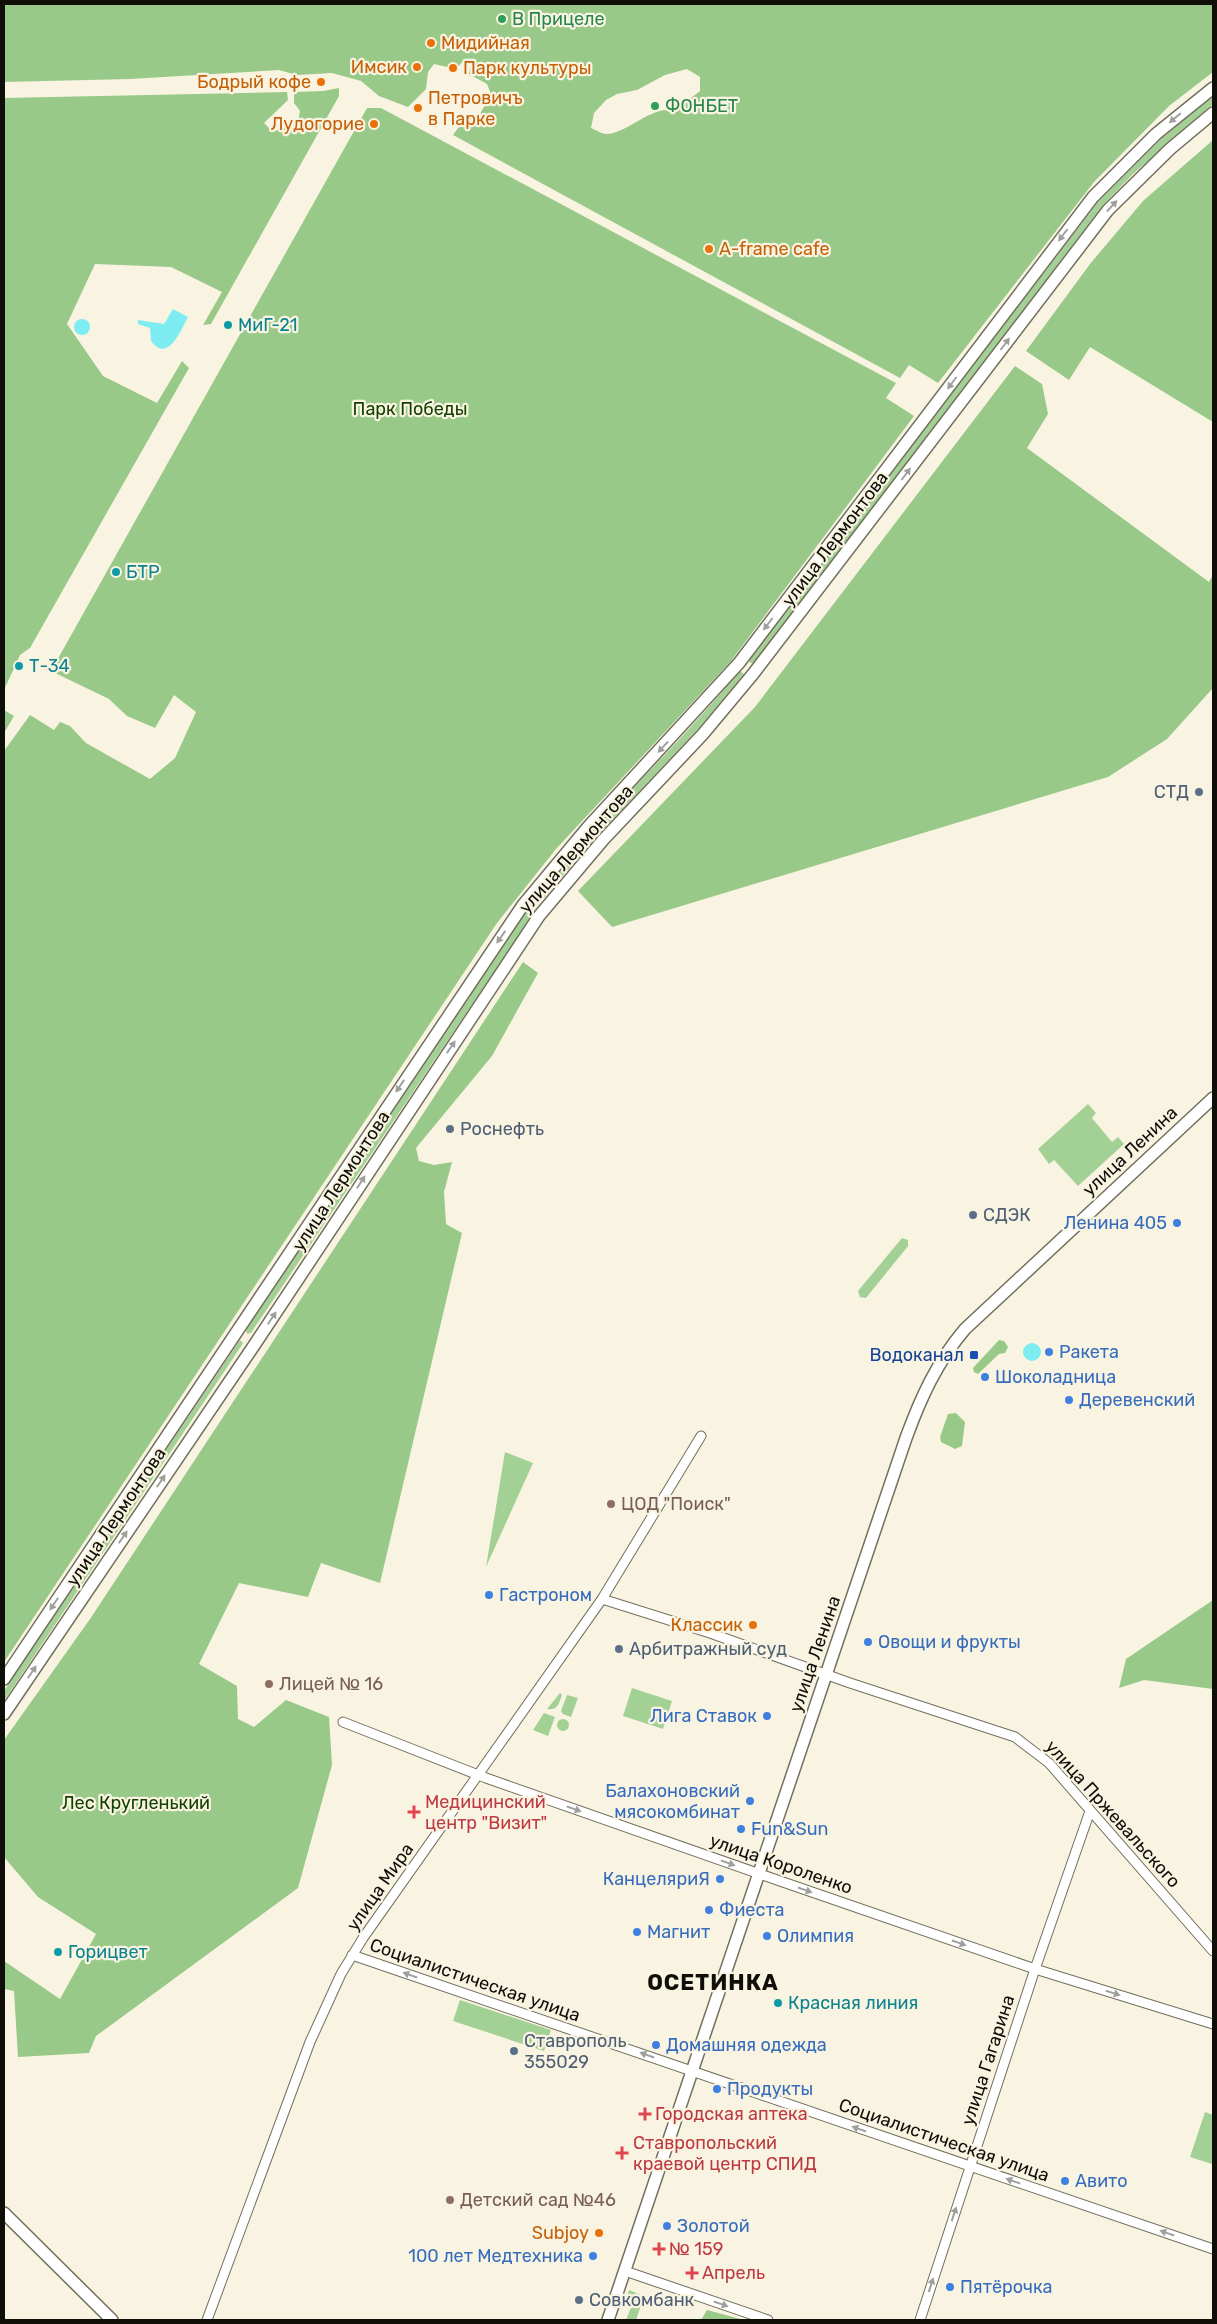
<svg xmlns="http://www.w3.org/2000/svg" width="1217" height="2324" font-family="Rubik,sans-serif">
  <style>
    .green { fill: #a3d195 }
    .forest { fill: #98c989; fill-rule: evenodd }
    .water { fill: #7eedf1 }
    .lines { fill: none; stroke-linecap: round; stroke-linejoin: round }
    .minor-casing { stroke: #736f5e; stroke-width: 11 }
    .major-casing { stroke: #736f5e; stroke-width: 14 }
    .minor { stroke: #fff; stroke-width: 9 }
    .major { stroke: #fff; stroke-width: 11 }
    .oneway { fill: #9f9f9c }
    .leisure-dot { fill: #2e9e5b; stroke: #f9f4e1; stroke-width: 2 }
    .food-dot { fill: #e8710a; stroke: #f9f4e1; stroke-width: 2 }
    .culture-dot { fill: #0f9aa8; stroke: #f9f4e1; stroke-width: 2 }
    .service-dot { fill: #5c6f8a; stroke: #f9f4e1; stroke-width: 2 }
    .shop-dot { fill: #3f7fe0; stroke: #f9f4e1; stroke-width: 2 }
    .transit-dot { fill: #1a4fb4; stroke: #f9f4e1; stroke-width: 2 }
    .education-dot { fill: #8d6e63; stroke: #f9f4e1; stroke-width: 2 }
    .health-dot { fill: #e0444e; stroke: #f9f4e1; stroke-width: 2 }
    .labels { text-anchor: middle; stroke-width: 4.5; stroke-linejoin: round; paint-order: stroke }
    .leisure-label { font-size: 18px; fill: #27864d; stroke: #f9f4e1; text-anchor: start }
    .food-label { font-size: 18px; fill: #c56008; stroke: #f9f4e1; text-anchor: end }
    .culture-label { font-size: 18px; fill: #0d838f; stroke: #f9f4e1; text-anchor: start }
    .park-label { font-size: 18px; fill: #124100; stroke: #f9f4e1 }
    .street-label { font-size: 18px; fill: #0f0e08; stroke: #f9f4e1 }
    .service-label { font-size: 18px; fill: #4e5e75; stroke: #f9f4e1; text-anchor: start }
    .shop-label { font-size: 18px; fill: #366cbe; stroke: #f9f4e1; text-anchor: start }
    .transit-label { font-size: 18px; fill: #164399; stroke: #f9f4e1; text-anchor: end }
    .education-label { font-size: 18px; fill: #785e54; stroke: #f9f4e1; text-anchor: start }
    .health-label { font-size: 18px; fill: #be3a42; stroke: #f9f4e1; text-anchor: start }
    .district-label { font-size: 22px; font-weight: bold; letter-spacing: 1px; fill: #0f0e08; stroke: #f9f4e1 }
  </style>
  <rect width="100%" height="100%" fill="#f9f4e1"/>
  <!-- green -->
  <path class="green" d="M1213,96V104L1133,174L1103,205L754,663H750L749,658L1099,201L1161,139Z
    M740,671L744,674L698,729L598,835L540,902L537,898C599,818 675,749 740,671Z
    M527,911L532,915L251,1333L247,1334L246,1329Z
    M1088,1104L1096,1113L1092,1118L1112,1142L1118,1137L1124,1144L1078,1186L1054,1160L1049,1164L1038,1149Z
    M902,1238L908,1240V1246L866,1298L860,1297L858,1291Z
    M240,1340L243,1343L242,1345L4,1701V1691Z
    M505,1452L533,1463L486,1567Z
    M632,1688L672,1701L663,1729L623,1716Z
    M560,1693L562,1695C559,1703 558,1711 547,1709Z
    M567,1695L578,1698L571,1717L563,1714L561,1711Z
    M544,1713L555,1717L548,1736L533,1730Z
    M557 1725a6 6 0 1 1 12 0a6 6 0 1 1-12 0Z
    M460,2000L551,2030L544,2051L453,2021Z
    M1205,2112L1213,2115L1212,2164L1190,2157Z
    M629,2290L644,2296L636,2320H626L633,2302L627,2296Z"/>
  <!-- forest -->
  <path class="forest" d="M4,4H1213V72L1169,106L1094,182L938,383L909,365L900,378L453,135L463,121L480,114L491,94L487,84L469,74L471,63L463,61L456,69L434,64L428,72L426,89L408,107L379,96L361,81L332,73L297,75L279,70L130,79L4,82ZM687,69L700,77V91L674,111C653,104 627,134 606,134C602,134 596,130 591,128L594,113L606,100L617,94L637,90L665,75Z
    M339,88V96L211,324L203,325L222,292L171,267L95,264L67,324L103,376L157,403L182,361L189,368L30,648L20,655L4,690V98L287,92L288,100L264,123L273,132L298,121L300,111L294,103V92L323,91Z
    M367,108H381L896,383L886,398L914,416L731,661L556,849L497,923L4,1662V751L30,715L54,730L60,722L70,726L86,743L150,779L175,758L196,712L174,695L155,728L127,716L109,699L51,671Z
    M1213,140V422L1090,347L1069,380L1026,351L1090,264L1143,201Z
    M1015,366L1042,384L1048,414L1027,448L1209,582L1213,575V688L1167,739L1108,777L612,927L578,891L755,707Z
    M4,710L14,716L4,733Z
    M523,962L538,973L492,1056L416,1148L419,1161L434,1165L452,1162L444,1192L446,1224L462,1233L380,1583L321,1563L308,1597L239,1583L199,1664L237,1686L238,1719L254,1727L286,1700L329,1717L332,1765L298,1888L96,2036L89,2053L18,2057L14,1991L4,1989V1961L60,1999L96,1934L38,1897L4,1857V1740L90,1619Z
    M999,1340L1004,1341L1008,1347L1005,1353L999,1354L978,1374L974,1372L973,1368Z
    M956,1413L965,1422L962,1446L955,1449L941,1442L940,1437L948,1414Z
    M1213,1600V1689L1144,1680L1119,1688L1126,1659Z
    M707,2310L744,2320H701Z"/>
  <!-- water -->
  <path class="water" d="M173,309L188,317C181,330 168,364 151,341L150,328L138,324V320L164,324Z
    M74 327a8 8 0 1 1 16 0a8 8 0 1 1-16 0Z
    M1023 1352a9 9 0 1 1 18 0a9 9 0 1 1-18 0Z"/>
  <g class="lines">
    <defs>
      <path id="minor" d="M602,1599L710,1633L850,1683L1015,1737L1049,1763L1213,1951
        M343,1722L486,1778L780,1881L1035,1969L1213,2024
        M352,1955L1213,2249
        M625,2271L768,2320
        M207,2320L310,2042L341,1974L363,1938L602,1599L701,1436
        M920,2320L1035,1969L1090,1811"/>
      <path id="major" d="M4,1679L523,905L588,827L739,663L1093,197L1156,134L1213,88
        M4,1714L255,1344L539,916L603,840L703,734L753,674L1108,210L1170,149L1213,113
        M4,2213L112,2320
        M608,2320L906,1438C921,1397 937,1362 965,1329L1213,1098"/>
    </defs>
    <!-- minor casing -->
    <use href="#minor" class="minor-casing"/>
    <!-- major casing -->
    <use href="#major" class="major-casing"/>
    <!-- minor -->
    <use href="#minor" class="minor"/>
    <!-- major -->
    <use href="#major" class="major"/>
  </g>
  <!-- one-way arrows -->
  <defs><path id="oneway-solid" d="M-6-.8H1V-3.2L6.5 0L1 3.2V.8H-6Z" transform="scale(1.25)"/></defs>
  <g class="oneway">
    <use href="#oneway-solid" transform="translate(1175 118) rotate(140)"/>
    <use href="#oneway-solid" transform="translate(1112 206) rotate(-47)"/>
    <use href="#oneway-solid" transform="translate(1063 235) rotate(127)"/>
    <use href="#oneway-solid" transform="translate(1005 344) rotate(-53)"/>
    <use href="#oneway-solid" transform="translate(952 383) rotate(127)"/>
    <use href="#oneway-solid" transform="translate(906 474) rotate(-53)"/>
    <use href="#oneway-solid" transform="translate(768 624) rotate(127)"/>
    <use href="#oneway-solid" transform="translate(663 747) rotate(133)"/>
    <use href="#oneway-solid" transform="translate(501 937) rotate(125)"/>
    <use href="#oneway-solid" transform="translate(451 1047) rotate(-56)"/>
    <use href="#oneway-solid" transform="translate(400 1086) rotate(124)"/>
    <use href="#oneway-solid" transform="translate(361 1182) rotate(-57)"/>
    <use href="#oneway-solid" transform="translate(272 1318) rotate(-56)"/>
    <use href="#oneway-solid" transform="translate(161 1481) rotate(-56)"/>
    <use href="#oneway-solid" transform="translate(123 1537) rotate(-56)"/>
    <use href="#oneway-solid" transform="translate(54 1604) rotate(124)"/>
    <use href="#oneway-solid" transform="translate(32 1672) rotate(-56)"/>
    <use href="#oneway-solid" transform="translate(574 1809) rotate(19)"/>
    <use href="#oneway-solid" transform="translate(728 1863) rotate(19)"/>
    <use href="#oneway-solid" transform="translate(805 1890) rotate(19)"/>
    <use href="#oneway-solid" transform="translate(959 1943) rotate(19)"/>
    <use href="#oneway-solid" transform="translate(410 1975) rotate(-161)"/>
    <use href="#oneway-solid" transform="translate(1113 1993) rotate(17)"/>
    <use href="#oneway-solid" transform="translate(647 2055) rotate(-161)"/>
    <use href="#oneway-solid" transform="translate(859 2129) rotate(-161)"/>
    <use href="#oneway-solid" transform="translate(1013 2181) rotate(-161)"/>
    <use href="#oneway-solid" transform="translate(954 2214) rotate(-72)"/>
    <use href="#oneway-solid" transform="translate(1167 2233) rotate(-161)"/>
    <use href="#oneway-solid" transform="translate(931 2285) rotate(-72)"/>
    <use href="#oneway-solid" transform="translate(721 2304) rotate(19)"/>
  </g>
  <!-- markers -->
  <g class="leisure-dot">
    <circle cx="502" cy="19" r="5"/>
    <circle cx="655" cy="106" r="5"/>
  </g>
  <g class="food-dot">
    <circle cx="431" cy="43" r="5"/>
    <circle cx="417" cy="67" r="5"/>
    <circle cx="453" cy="68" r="5"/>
    <circle cx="321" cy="82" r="5"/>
    <circle cx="418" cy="108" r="5"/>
    <circle cx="374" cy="124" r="5"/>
    <circle cx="709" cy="249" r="5"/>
    <circle cx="753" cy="1625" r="5"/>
    <circle cx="599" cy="2233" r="5"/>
  </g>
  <g class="culture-dot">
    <circle cx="228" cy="325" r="5"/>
    <circle cx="116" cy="572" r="5"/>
    <circle cx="19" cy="666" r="5"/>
    <circle cx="58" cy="1952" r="5"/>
    <circle cx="778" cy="2003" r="5"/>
  </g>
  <g class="service-dot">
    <circle cx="1199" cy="792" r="5"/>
    <circle cx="450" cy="1129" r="5"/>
    <circle cx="973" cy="1215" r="5"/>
    <circle cx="619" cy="1649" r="5"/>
    <circle cx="514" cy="2051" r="5"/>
    <circle cx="579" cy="2300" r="5"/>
  </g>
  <g class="shop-dot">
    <circle cx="1177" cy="1223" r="5"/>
    <circle cx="1049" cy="1352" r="5"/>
    <circle cx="985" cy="1377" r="5"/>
    <circle cx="1069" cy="1400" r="5"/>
    <circle cx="489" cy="1595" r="5"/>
    <circle cx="868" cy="1642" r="5"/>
    <circle cx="767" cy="1716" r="5"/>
    <circle cx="750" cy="1801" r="5"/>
    <circle cx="741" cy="1829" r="5"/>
    <circle cx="720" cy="1879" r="5"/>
    <circle cx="709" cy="1910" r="5"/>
    <circle cx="637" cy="1932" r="5"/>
    <circle cx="767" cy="1936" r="5"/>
    <circle cx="656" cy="2045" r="5"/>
    <circle cx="717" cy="2089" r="5"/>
    <circle cx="1065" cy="2181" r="5"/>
    <circle cx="667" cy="2226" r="5"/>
    <circle cx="593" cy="2256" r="5"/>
    <circle cx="950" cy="2287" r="5"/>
  </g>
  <rect class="transit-dot" x="969" y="1350" width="10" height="10" rx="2.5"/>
  <g class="education-dot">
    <circle cx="611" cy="1504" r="5"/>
    <circle cx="269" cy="1684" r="5"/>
    <circle cx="450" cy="2200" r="5"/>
  </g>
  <g class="health-dot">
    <path d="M411.5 1804.5h5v5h5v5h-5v5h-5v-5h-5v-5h5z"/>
    <path d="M642.5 2106.5h5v5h5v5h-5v5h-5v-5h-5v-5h5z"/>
    <path d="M619.5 2145.5h5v5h5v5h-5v5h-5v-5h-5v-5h5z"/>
    <path d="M656.5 2241.5h5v5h5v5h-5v5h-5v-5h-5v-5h5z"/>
    <path d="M689.5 2265.5h5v5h5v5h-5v5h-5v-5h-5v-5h5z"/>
  </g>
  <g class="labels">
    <!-- leisure labels -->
    <g class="leisure-label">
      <text x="512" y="25">В Прицеле</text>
      <text x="665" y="112">ФОНБЕТ</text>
    </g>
    <!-- food labels -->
    <g class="food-label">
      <text x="441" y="49" text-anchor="start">Мидийная</text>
      <text x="407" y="73">Имсик</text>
      <text x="463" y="74" text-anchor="start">Парк культуры</text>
      <text x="311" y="88">Бодрый кофе</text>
      <text x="428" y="104" text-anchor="start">Петровичъ<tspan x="428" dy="21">в Парке</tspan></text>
      <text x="364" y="130">Лудогорие</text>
      <text x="719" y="255" text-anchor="start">A-frame cafe</text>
      <text x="743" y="1631">Классик</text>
      <text x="589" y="2239">Subjoy</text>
    </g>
    <!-- culture labels -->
    <g class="culture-label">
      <text x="238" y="331">МиГ-21</text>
      <text x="126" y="578">БТР</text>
      <text x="29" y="672">Т-34</text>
      <text x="68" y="1958">Горицвет</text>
      <text x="788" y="2009">Красная линия</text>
    </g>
    <!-- park labels -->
    <g class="park-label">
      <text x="410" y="415">Парк Победы</text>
      <text x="136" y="1809">Лес Кругленький</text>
    </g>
    <!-- street labels -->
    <g class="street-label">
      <text transform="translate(835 539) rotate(-53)" y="6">улица Лермонтова</text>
      <text transform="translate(576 849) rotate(-49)" y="6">улица Лермонтова</text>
      <text transform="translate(1130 1151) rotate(-43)" y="6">улица Ленина</text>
      <text transform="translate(341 1181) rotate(-57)" y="6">улица Лермонтова</text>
      <text transform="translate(116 1517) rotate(-56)" y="6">улица Лермонтова</text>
      <text transform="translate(815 1654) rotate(-71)" y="6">улица Ленина</text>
      <text transform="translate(1113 1814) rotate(48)" y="6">улица Пржевальского</text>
      <text transform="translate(781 1864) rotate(19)" y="6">улица Короленко</text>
      <text transform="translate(380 1887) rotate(-55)" y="6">улица Мира</text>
      <text transform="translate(475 1980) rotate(19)" y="6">Социалистическая улица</text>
      <text transform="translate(988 2060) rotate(-72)" y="6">улица Гагарина</text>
      <text transform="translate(944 2140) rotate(19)" y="6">Социалистическая улица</text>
    </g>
    <!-- service labels -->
    <g class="service-label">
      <text x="1189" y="798" text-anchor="end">СТД</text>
      <text x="460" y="1135">Роснефть</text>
      <text x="983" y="1221">СДЭК</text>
      <text x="629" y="1655">Арбитражный суд</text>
      <text x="524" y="2047">Ставрополь<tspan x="524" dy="21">355029</tspan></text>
      <text x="589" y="2306">Совкомбанк</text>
    </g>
    <!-- shop labels -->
    <g class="shop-label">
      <text x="1167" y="1229" text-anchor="end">Ленина 405</text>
      <text x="1059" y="1358">Ракета</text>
      <text x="995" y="1383">Шоколадница</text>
      <text x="1079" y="1406">Деревенский</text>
      <text x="499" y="1601">Гастроном</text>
      <text x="878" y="1648">Овощи и фрукты</text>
      <text x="757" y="1722" text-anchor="end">Лига Ставок</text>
      <text x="740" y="1797" text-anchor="end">Балахоновский<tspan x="740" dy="21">мясокомбинат</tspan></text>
      <text x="751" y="1835">Fun&amp;Sun</text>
      <text x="710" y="1885" text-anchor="end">КанцеляриЯ</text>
      <text x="719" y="1916">Фиеста</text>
      <text x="647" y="1938">Магнит</text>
      <text x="777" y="1942">Олимпия</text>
      <text x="666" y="2051">Домашняя одежда</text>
      <text x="727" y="2095">Продукты</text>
      <text x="1075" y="2187">Авито</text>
      <text x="677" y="2232">Золотой</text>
      <text x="583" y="2262" text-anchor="end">100 лет Медтехника</text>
      <text x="960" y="2293">Пятёрочка</text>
    </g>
    <!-- transit labels -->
    <g class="transit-label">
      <text x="964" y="1361">Водоканал</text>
    </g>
    <!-- education labels -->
    <g class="education-label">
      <text x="621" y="1510">ЦОД "Поиск"</text>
      <text x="279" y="1690">Лицей № 16</text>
      <text x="460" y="2206">Детский сад №46</text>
    </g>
    <!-- health labels -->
    <g class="health-label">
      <text x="425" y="1808">Медицинский<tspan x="425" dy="21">центр "Визит"</tspan></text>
      <text x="655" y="2120">Городская аптека</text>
      <text x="633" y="2149">Ставропольский<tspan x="633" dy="21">краевой центр СПИД</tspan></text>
      <text x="669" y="2255">№ 159</text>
      <text x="702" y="2279">Апрель</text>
    </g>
    <!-- district labels -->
    <g class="district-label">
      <text x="713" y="1990">ОСЕТИНКА</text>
    </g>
  </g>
  <!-- border -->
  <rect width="1217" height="2324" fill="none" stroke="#0f0e08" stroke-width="10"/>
</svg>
